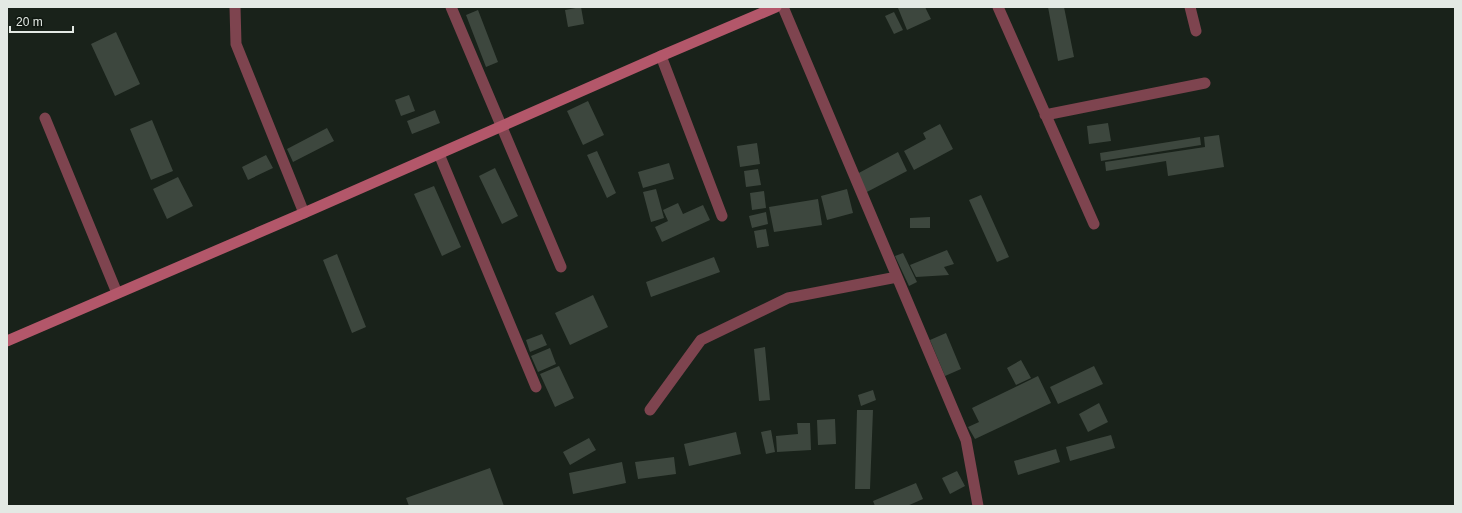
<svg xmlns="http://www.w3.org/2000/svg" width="1462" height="513" font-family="Arial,sans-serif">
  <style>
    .building { fill: #3d473e }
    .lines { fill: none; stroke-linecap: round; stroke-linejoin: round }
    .minor { stroke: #7e444f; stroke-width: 11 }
    .secondary { stroke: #b3576a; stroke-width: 11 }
  </style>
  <rect width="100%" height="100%" fill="#19221a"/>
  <!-- building -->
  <path class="building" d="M581,7L584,24L568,27L565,10Z
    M901,7H925L931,19L907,30L898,8Z
    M1048,7H1064L1074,57L1058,61Z
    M478,10L498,62L486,67L466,15Z
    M894,12L903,30L894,34L885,16Z
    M116,32L140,84L115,96L91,44Z
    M409,95L415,111L401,116L395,100Z
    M588,101L604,135L583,145L567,111Z
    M435,110L440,123L412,134L407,121Z
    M152,120L173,171L151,180L130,129Z
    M1108,123L1111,141L1089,144L1087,126Z
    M940,124L953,149L914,170L904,151L926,139L923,133Z
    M327,128L334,141L293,162L287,149Z
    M1219,135L1224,167L1168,176L1166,161L1106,171L1105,162L1205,147L1204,137Z
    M1200,137L1201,145L1101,161L1100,153Z
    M757,143L760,164L740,167L737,146Z
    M597,151L616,193L607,198L587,155Z
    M898,152L907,171L865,193L855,175Z
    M266,155L273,168L248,180L242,167Z
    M669,163L674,179L643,188L638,172Z
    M495,168L518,216L502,224L479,176Z
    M758,169L761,185L746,187L744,171Z
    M178,177L193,206L167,219L153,189Z
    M434,186L461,247L442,256L414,194Z
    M656,189L664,218L651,222L643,192Z
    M847,189L853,213L827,220L821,196Z
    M764,191L766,208L752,210L750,193Z
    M981,195L1009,257L997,262L969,200Z
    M818,199L822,225L774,232L769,207Z
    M678,203L683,214L703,205L710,220L662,242L655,227L668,221L663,210Z
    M766,212L768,224L752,228L749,216Z
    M930,217V228H910V218Z
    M766,229L769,246L757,248L754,231Z
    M947,250L954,264L944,267L949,275L916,277L910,265Z
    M903,253L917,282L909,286L895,256Z
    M337,254L366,327L352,333L323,260Z
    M714,257L720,272L651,297L646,282Z
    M593,295L608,327L570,345L555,313Z
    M946,333L961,369L945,376L930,340Z
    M542,334L547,345L530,352L526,340Z
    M765,347L770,400L759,401L754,349Z
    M550,348L556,364L538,372L531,356Z
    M1021,360L1031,378L1016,385L1007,368Z
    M559,366L574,398L555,407L540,374Z
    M1094,366L1103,384L1058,404L1050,387Z
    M1038,376L1051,403L975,439L968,427L979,422L972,408Z
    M873,390L876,400L861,406L858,395Z
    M1099,403L1108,422L1088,432L1079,414Z
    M857,410H873L870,489H855Z
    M835,419L836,444L818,445L817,420Z
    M797,423H810L811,450L777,452L776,436L798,434Z
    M771,430L775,452L766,454L761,432Z
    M736,432L741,454L689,466L684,444Z
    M1111,435L1115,448L1070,461L1066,447Z
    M589,438L596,450L570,465L563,452Z
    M1056,449L1060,462L1018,475L1014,461Z
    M674,457L676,474L638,479L635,462Z
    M622,462L626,483L573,494L569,473Z
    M490,468L504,506H409L406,498Z
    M957,471L965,486L950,494L942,478Z
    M916,483L923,499L907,506H875L873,501Z"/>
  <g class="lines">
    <!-- minor -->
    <path class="minor" d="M235,7L236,44L304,213
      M451,7L561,267
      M783,7L966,440L978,506
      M998,7L1094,224
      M1190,7L1196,31
      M661,56L722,216
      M1045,115L1205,83
      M45,118L117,293
      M439,154L536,387
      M650,410L701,340L788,298L897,277"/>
    <!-- secondary -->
    <path class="secondary" d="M7,341L304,213L661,56L776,7"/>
  </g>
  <!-- border -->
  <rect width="1462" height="513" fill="none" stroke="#e3e9e4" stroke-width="16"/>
  <!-- scale -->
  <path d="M10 26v6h63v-6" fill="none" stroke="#e3e9e4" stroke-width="2"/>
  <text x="16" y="26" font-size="12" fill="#e3e9e4" stroke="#101811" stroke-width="3" paint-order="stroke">20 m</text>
</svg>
